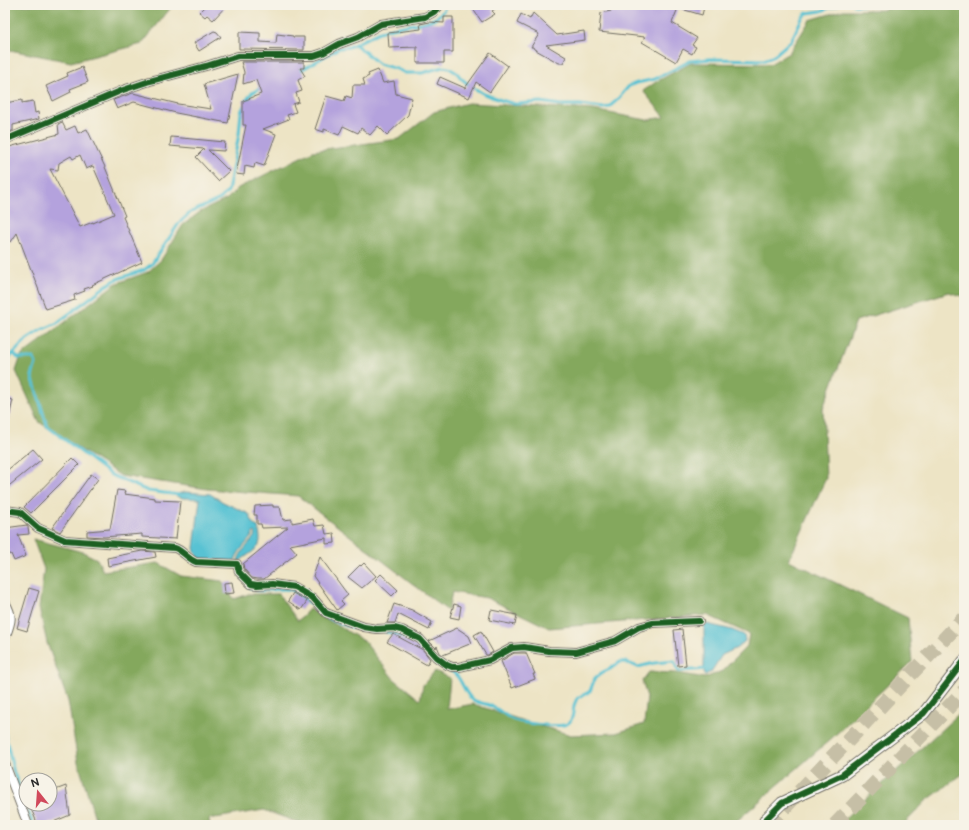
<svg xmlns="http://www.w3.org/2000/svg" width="969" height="830" font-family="'Balsamiq Sans',sans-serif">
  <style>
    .forest { fill: #84a85d; stroke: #586a44 }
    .water { fill: #58c2d3; stroke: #42767f }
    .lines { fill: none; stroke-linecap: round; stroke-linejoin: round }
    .stream { stroke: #58c2d3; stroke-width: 3 }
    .building { fill: #b4a2dd; fill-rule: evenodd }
    .highway-tunnel { stroke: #c6bfa6; stroke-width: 15; stroke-dasharray: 15 8; stroke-linecap: butt }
    .street-casing { stroke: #6f6c61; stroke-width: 10 }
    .secondary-casing { stroke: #6f6c61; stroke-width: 13 }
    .street { stroke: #fff; stroke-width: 8 }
    .secondary { stroke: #fff; stroke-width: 11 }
    .cycleway-casing { stroke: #f7f3e8; stroke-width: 8 }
    .cycleway { stroke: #1b5e20; stroke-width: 6 }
  </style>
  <rect width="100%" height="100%" fill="#f7f3e8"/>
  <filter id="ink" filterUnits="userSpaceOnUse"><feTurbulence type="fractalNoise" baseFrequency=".025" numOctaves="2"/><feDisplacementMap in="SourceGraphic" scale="8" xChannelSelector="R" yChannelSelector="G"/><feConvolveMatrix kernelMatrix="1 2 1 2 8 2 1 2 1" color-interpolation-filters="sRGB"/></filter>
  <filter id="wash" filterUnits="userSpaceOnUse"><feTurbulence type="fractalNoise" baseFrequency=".012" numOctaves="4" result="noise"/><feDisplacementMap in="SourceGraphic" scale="16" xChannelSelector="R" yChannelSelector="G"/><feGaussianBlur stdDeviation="0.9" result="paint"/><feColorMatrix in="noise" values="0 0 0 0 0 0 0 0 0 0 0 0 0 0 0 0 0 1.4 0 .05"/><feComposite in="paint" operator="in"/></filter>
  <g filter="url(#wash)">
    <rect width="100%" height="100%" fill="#ede4c5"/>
    <!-- forest -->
    <path class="forest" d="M5,5H173L142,44L71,62L5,49Z
      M898,5H964V297L949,292L856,321L823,408L826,478L789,560L908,618L912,662L832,738L732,825H305L264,810L209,819L210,825H97L78,762L68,701L47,643L39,608L44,569L33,539L83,552L97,559L103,571L158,563L181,576L222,581L234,599L249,594H278L298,621L309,609L364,641L393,678L420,700L423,685L435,671L450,678L447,709L473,704L521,720L571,735L616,733L644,724L647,697L642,681L649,672L677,673L705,678L722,671L747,646L749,634L707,615L549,628L487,598L452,592L448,611L298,496L207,489L121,476L39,422L16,371L21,356L115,284L148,272L161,260L183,225L200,212L227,199L238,188L313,151L332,148L399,139L434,112L468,103L593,110L647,120L665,117L643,91L656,82L691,63L770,64L789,53L810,20L843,10H882Z
      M964,709V773L926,801L903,825H839L847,816Z"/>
    <!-- water -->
    <path class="water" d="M185,492L210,494L223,502L249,514L254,525L258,527C264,549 256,548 240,561H238C240,550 251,544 256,533L254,532C249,543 238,549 235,561L198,560L194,548L200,499L183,498L176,496L177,494Z
      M707,624L732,630L744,635L745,641L737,648L722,655L711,672L705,675L704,671V625Z"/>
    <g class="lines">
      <!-- stream -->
      <path class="stream" d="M854,5H863
        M355,44L379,64L397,69L405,73H422L443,67L449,68L457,73L461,78L469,85L484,94L501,100L515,104L541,102L561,105H580L603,108L609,107L616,101L629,86L637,83L655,79L690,61L709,59L764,60L772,57L791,41L802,18L807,13L821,11L837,5
        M298,72L339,48L349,47L379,32L387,29L425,22L436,18L443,11L446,5
        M13,353L18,358H33L36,363L32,376L47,426L111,475L148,491L180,495
        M5,360L9,358L27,339L41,330L57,323L107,285L117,279L144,270L152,264L179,223L191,212L220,199L228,191L239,134L241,112L246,101L252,93L262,87
        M249,587C260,595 279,586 292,590C303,594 310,604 319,611C329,620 342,625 355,628
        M5,625L7,620L6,612
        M386,632C402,634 414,640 425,651
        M440,664C445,669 452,670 457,676C463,683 465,694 472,699C477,703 483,703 489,705C497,708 503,714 510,718C517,723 560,728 567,724C576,719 571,706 577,699C580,695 586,695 590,691L595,678L603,672L610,669L620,662H625L638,667L654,663L674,661L677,669L679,671L707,669
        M5,734L14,773L26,804
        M26,804L33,825"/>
    </g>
    <g id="blocks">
      <!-- building -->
      <path class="building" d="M206,5H227L213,20L207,15L205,17L199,12Z
        M470,5H500L492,11L495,14L482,22Z
        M611,5H696L704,7L702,15L678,8L672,23L697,38L692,45L696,47L692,54L683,49L676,62L642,42L645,37L599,32L601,13L611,11Z
        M533,13L557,35L584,31L585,40L546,45L566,57L563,63H559L534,49L533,47H531L539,34L517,23L521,14L530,19Z
        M444,17H453V52H444V63H417V47L389,48L388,33L421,29L420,24L430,22L444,23Z
        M214,31L217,32L221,37L199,51L194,43Z
        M239,32L260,33V42L276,43L277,34L293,36V37H304V50L239,49Z
        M490,53L508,66L490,92L476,82L469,98L437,84L440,77L465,88Z
        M241,62H304V68H300L305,76L298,80L302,91L296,93L299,102L293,104L296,112L287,115L289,119L263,129L276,134L264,166L255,163L254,168L245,166L244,175L236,174L246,125H243V101L261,94L256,80L243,84L244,72Z
        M82,67L88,82L70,89L71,92L53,101L46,86L68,76L67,73Z
        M378,70L383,83L394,81L396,94L412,98L408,115L387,135L378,126L370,135L361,128L358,133L343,126L339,135L324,129V132L315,129L326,96L344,101L346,96L352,98L353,85H365L363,79L369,76L368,74Z
        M238,74L228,123L176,113L134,102L117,109L113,100L133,93L178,104L211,109L204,84Z
        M22,100V103L33,101L35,113L38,112L39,119L13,125V131L5,132V103Z
        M62,122L66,130L75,126L78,133L87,129L105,167L125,216L123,217L142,262L92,285L93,286L84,289L85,291L74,295L75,300L46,309L17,233L11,242L5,238V148L59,134L58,124ZM80,155L86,169L93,166L114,214L93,223V222L80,227L50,169L58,170L59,163L71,156L73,159Z
        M171,137L225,142L224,151L208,150L229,171L218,181L196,157L204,149L170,146Z
        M5,398L13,400L8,422L5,421Z
        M33,449L42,459L5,489V472Z
        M72,458L79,465L31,513L24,507Z
        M91,474L98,479L60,532L52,528Z
        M117,490L125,491L124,494L155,498V500L180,501L176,539L142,537V534L104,537L87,536V531L110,529Z
        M273,505V507H280L283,520L292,519V523L313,519L315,526L324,525L326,534L334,533L335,543L326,544V538L290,545L297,553L264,579H258L252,578L244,569L243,564L288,527L262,528L261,524H257V515H254L255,506Z
        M27,525L28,527L29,534L18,535L26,556L14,561L11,554L5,555V528Z
        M142,551L155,552L156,557L108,566L107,558Z
        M320,557L348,595L341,601L344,604L337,610L313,576Z
        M364,563L376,576L362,588L348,577L360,565L361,566Z
        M381,574L398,590L392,596L375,580Z
        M232,582L234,593L225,594L224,583Z
        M29,588L39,591L27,631L17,628Z
        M293,593L307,601L301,610L288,601Z
        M394,604L412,610L432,622L429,630L398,614L395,623H387Z
        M454,604L461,606L459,619L450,617Z
        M491,610L517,615L515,625L489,620Z
        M457,628L469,636L472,643L443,655L440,653L437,646L436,648L429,641Z
        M682,629L686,665L678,666L674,630Z
        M481,631L493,652L488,655H486L474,635Z
        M393,634L423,650L430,659L427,665L387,642Z
        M514,653H526L535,674H533L535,679L512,688L501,661Z
        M66,786L70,815L46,825H38L29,804H50V792Z"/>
    </g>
  </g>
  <g filter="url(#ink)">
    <use href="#blocks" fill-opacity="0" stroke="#6f6c61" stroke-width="1"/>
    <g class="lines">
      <!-- highway-tunnel -->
      <path class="highway-tunnel" d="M768,825L964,618
        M835,825L964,691"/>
      <defs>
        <path id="street" d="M5,140L123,90L150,81L206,66L238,56H314L323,53L339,44L358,37L381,24L425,17L434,12L440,5
          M5,510L20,512L38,528L65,540L175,548C183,551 188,559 196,562L237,564L239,572L251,584L257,585L272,584L294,587L313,598L326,613L364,627L377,629L394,628L402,630L420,639L436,657L447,665L452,667H459L490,660L512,648L524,647L549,651L576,652L615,641L639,627L653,623L699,621
          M5,602C14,617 11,622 5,638
          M5,764L28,825"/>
        <path id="secondary" d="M763,825L766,819L782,803L842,775L924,713L964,661"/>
      </defs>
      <!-- street casing -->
      <use href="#street" class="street-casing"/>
      <!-- secondary casing -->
      <use href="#secondary" class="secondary-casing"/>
      <!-- street -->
      <use href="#street" class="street"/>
      <!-- secondary -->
      <use href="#secondary" class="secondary"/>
      <defs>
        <path id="cycleway" d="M5,140L123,90L150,81L206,66L238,56H314L323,53L339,44L358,37L381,24L425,17L434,12L440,5
          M5,510L20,512L38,528L65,540L175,548C183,551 188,559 196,562L237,564L239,572L251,584L257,585L272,584L294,587L313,598L326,613L364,627L377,629L394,628L402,630L420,639L436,657L447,665L452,667H459L490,660L512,648L524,647L549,651L576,652L615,641L639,627L653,623L699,621
          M763,825L766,819L782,803L842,775L924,713L964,661"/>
      </defs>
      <!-- cycleway casing -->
      <use href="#cycleway" class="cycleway-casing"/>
      <!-- cycleway -->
      <use href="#cycleway" class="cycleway"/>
    </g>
  </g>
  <!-- margin -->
  <rect width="969" height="830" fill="none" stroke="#f7f3e8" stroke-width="20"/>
  <!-- north arrow -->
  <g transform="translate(38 792) rotate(343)"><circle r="19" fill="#f7f3e8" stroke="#a5a39c"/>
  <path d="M0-3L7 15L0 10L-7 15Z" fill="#d1495b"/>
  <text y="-6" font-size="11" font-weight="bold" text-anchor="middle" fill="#2b2b2b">N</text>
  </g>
</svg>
